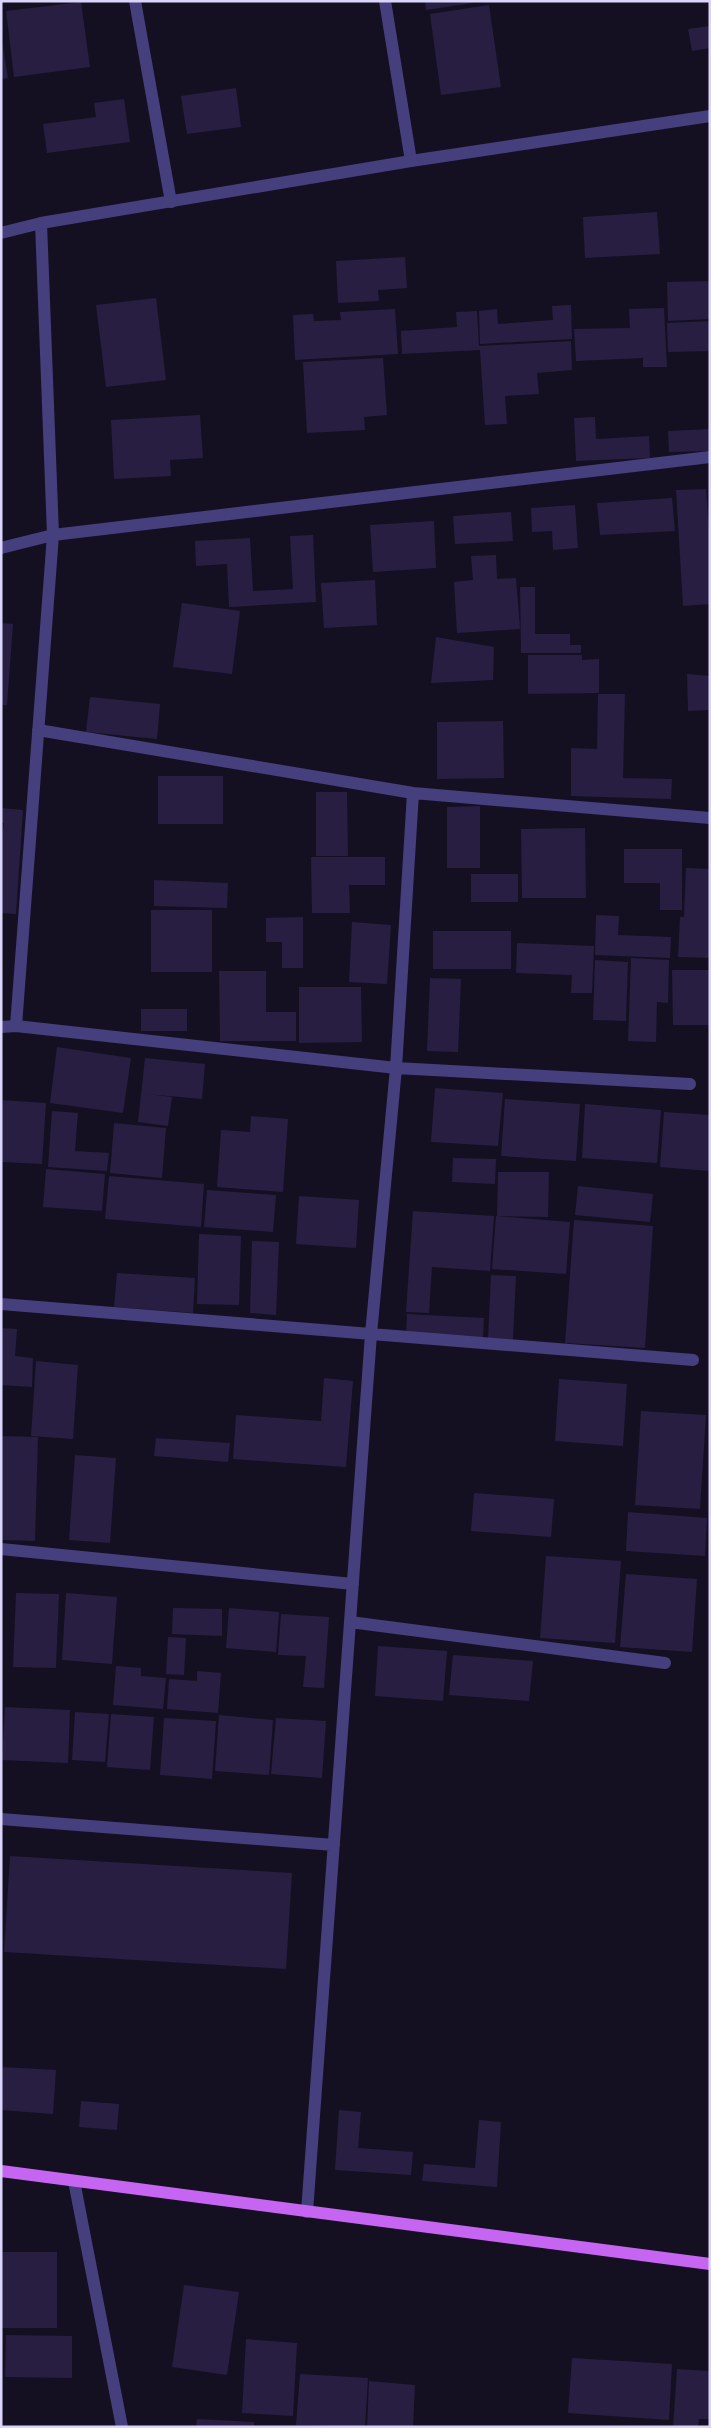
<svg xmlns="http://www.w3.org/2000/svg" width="711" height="2428" font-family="Lato,sans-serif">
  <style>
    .building { fill: #271e42 }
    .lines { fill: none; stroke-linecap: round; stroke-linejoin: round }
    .minor { stroke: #453f7d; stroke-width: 12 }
    .tertiary { stroke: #453f7d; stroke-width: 12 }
    .primary { stroke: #c665f2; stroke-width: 12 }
  </style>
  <rect width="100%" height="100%" fill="#141022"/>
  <!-- building -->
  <path class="building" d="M425,1H472L473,3L426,10Z
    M81,2L90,67L14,77L6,11Z
    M489,5L501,87L441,95L430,14Z
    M710,26V48L692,51L688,29Z
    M1,35L8,78L1,79Z
    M236,88L241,127L187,134L181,96Z
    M124,99L130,142L47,153L43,124L96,117L94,103Z
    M657,212L660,254L585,258L583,217Z
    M405,257L407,288L378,290L379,301L338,303L336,261Z
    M710,281V319L668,321L667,282Z
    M156,298L166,380L106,387L96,305Z
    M571,305L572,339L480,344L479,311L497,309L498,324L553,320L552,306Z
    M664,308L667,367H643V358L576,361L574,329L630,328L629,309Z
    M395,309L398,354L295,360L293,315L313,314L314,321L341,320L340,312Z
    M477,311L479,346L571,341L572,370L537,373L539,394L505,396L507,424L485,425L480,350L402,354L401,331L457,327L456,312Z
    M710,321V351L668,352L667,323Z
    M383,358L387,415L364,417L365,430L307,433L303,362Z
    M200,415L203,458L170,460L171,476L114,479L111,420Z
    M595,417L596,439L649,436L650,458L576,461L574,418Z
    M710,429V451L669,452L668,431Z
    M706,489L710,543V604L683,606L676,490Z
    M672,498L675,531L600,535L597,503Z
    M575,505L578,548L553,550L552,531L532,532L531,508Z
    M511,512L513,541L455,544L453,516Z
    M434,521L436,568L373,572L370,525Z
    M313,535L316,602L229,607L227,564L196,566L195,541L250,538L253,591L293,589L290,536Z
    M496,555L497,579L516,578L520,629L457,633L454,582L473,580L471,556Z
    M375,580L377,625L324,628L321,583Z
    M520,587H535V634H570V645H581V653H521Z
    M182,603L240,611L232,674L173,667Z
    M1,623L13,624L7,705H1Z
    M436,637L494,647L493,680L431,683Z
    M528,655H582V660L599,659V693L528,694Z
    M687,674L710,676V710L688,711Z
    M598,694H625L623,778L672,779L671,799L571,796V748L597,749Z
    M90,697L160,704L157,739L86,732Z
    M503,721L504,778L437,779V722Z
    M158,776H223V824H158Z
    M316,792H347L348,856H316Z
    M480,806V868H447V807Z
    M1,808L23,810L16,914L1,913V842L4,823H1Z
    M585,828L586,898H522L521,829Z
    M624,849H682V910H660V883H624Z
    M311,857H385V885H349L350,913H312Z
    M686,868L710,869V958L678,957L680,917H684Z
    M471,874H518V902H471Z
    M154,880L228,883L227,908L154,906Z
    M151,910H212V972H151Z
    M596,915L619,916L618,935L671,937L670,958L595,955Z
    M303,917V968H282V942H266V918Z
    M352,922L391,925L387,984L349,982Z
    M433,931H511V969H433Z
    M517,943L594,946L592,993H571L572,975L516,973Z
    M631,958L669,960L668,1003L657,1002L656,1042L628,1041Z
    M595,960L628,962L626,1021L593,1020Z
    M672,970H710V1025H673Z
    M219,971H266V1012H296V1041H220Z
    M430,978L461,979L458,1052L427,1051Z
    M299,987H361L362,1042L299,1043Z
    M141,1009H187V1031H141Z
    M57,1047L131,1058L123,1113L50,1103Z
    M145,1058L205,1064L202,1099L147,1094L172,1097L168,1126L138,1122Z
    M435,1088L503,1093L498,1146L431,1142Z
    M505,1099L580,1104L576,1161L501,1156Z
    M1,1100L46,1103L42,1164L1,1162Z
    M585,1104L661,1110L657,1163L582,1158Z
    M52,1111L78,1113L75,1151L109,1153L107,1171L48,1167Z
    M664,1112L710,1115V1171L660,1167Z
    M251,1116L288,1119L283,1192L217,1187L221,1130L250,1132Z
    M114,1123L166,1128L162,1178L110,1173Z
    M453,1158L496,1159L495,1184L452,1182Z
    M46,1169L105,1174L102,1211L43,1207Z
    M498,1172H549L548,1217L497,1216Z
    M109,1176L204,1184L201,1227L105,1219Z
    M578,1186L653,1194L650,1222L575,1215Z
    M207,1190L276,1195L273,1232L204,1227Z
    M299,1196L359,1200L356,1248L296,1244Z
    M413,1211L494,1216L490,1271L432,1267L429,1313L406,1312Z
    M496,1216L570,1222L566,1274L492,1269Z
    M574,1220L653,1226L645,1348L565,1343Z
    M199,1234L241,1236L239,1305L197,1304Z
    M252,1241L279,1242L276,1315L250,1313Z
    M117,1273L195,1278L193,1313L114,1307Z
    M491,1275L516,1276L513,1339H488Z
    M407,1314L484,1318L483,1338L406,1334Z
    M1,1328L17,1329L15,1356L33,1358L32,1387L1,1385Z
    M36,1361L78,1365L73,1439L31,1436Z
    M324,1378L353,1381L346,1467L233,1459L236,1415L321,1421Z
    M559,1379L627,1384L623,1446L555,1441Z
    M641,1411L706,1415L700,1509L635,1505Z
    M1,1436L38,1437L35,1541L1,1540Z
    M156,1438L230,1443L228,1462L154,1456Z
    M75,1455L116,1458L110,1543L69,1540Z
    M474,1493L554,1499L551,1537L471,1531Z
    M628,1512L707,1518L705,1556L626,1551Z
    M546,1556L621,1561L615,1643L540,1638Z
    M626,1574L697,1579L692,1652L620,1647Z
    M16,1593L59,1594L56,1668L13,1667Z
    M66,1593L117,1597L112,1664L62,1660Z
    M173,1608L222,1609V1636L172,1634Z
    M229,1608L279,1612L276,1652L226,1648Z
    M281,1614L329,1617L324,1688L303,1687L306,1656L278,1655Z
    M168,1637L186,1638L184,1675L166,1674Z
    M378,1646L447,1651L443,1701L375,1696Z
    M453,1655L533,1661L529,1701L449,1695Z
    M116,1666L141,1668V1676L166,1678L163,1709L113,1705Z
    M197,1671L221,1673L218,1713L167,1709L169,1679L197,1681Z
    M5,1707L70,1710L68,1763L2,1760Z
    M75,1712L109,1714L105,1762L72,1760Z
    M111,1714L154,1717L150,1770L107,1767Z
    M219,1715L273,1720L269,1775L215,1771Z
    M164,1718L216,1721L212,1779L160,1775Z
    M276,1718L326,1721L322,1778L271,1774Z
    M10,1856L292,1873L286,1969L4,1952Z
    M1,2067L56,2070L53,2114L1,2110Z
    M81,2101L119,2104L117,2130L79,2127Z
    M339,2110L361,2112L358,2148L413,2152L411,2175L335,2170Z
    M479,2120L501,2122L497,2187L422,2181L424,2164L475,2168Z
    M1,2252H57V2328H1Z
    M184,2285L239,2292L227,2375L172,2367Z
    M6,2335L72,2336V2378L5,2377Z
    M246,2339L297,2343L293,2416L242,2413Z
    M572,2358L672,2364L669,2420L568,2413Z
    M677,2369L710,2371V2419H699L698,2427H673Z
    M300,2374L368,2378L365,2427L296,2425Z
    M369,2381L415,2385L413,2427H367Z
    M197,2419L254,2422V2427H196Z"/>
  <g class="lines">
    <!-- minor -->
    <path class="minor" d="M135,1L171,202
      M385,1L411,161
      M1,548L53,535L710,457
      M38,730L413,793L710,818
      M16,1026L53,535L41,223
      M1,1027L16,1026L396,1068L690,1084
      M1,1304L693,1360
      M1,1549L353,1584
      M350,1622L665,1663
      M1,1819L334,1845
      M74,2181L122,2427
      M307,2212L371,1334L396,1068L413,793"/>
    <!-- tertiary -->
    <path class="tertiary" d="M1,233L41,223L411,161L710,116"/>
    <!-- primary -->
    <path class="primary" d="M1,2171L710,2264"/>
  </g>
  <!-- border -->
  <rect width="711" height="2428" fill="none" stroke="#dcd5fb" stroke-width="5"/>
</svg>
